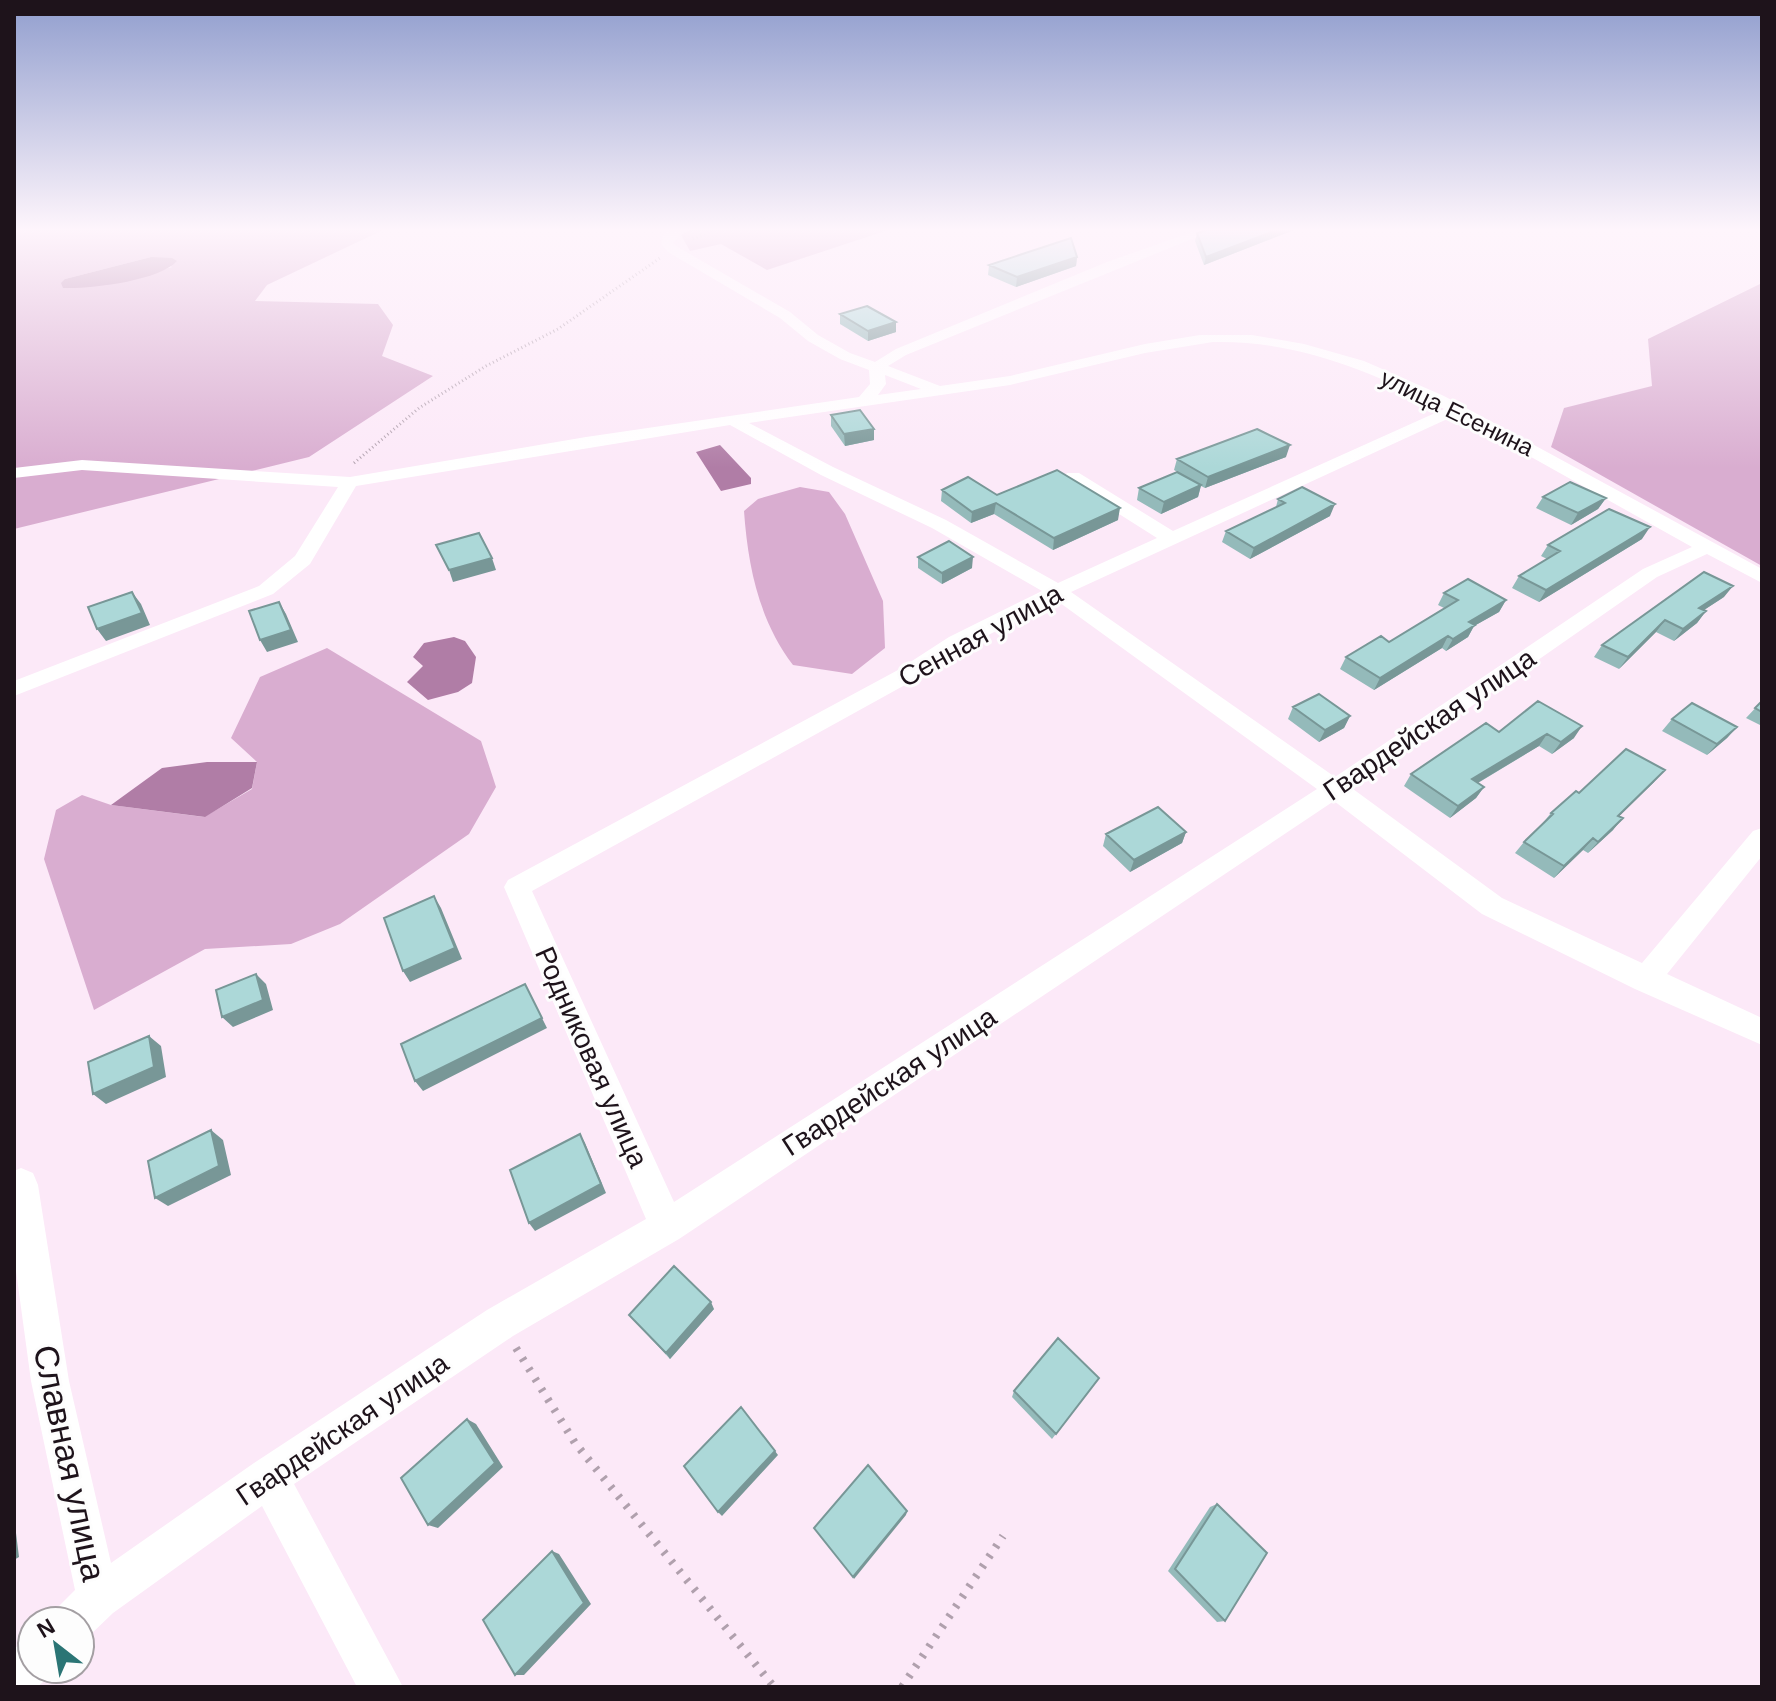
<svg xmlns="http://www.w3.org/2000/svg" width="1776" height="1701" font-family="Arial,sans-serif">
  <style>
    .green { fill: #d9add0; fill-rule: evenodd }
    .water { fill: #b07da6 }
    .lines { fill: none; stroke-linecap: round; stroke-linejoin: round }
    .path-far1 { stroke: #b0a0ad; stroke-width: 3; stroke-dasharray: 1 3; stroke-linecap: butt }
    .path { stroke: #b0a0ad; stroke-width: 8; stroke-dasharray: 3 9; stroke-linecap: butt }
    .minor { fill: #fff; fill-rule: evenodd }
    .wall { fill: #94baba }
    .shaded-wall { fill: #789797 }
    .building { fill: #acd8d8; stroke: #789797; stroke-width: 2 }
    .labels { text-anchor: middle; stroke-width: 6; stroke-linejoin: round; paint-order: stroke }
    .far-street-label { font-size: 24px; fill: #1e131b; stroke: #fdfdfd }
    .street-label { font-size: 28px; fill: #1e131b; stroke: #fdfdfd }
    .near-street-label { font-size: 34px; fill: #1e131b; stroke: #fdfdfd }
  </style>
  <rect width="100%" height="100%" fill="#fce9f8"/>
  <!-- green -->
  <path class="green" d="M14,230H383L267,285L255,301L378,304L393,325L382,356L433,376L309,457L14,529ZM151,257L172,267L113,283L65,279Z
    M690,230H888L767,270L721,244L690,251L681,235Z
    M1762,283V566L1551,447L1564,408L1652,386L1648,339Z
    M800,487L829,492L845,514L883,601L885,648L852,674L793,665C759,620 748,567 744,511L758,499Z
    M327,648L481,741L496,787L469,834L340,924L291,944L205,949L94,1010L44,859L56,810L82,795L111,805L204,817L252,789L257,762L231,738L260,677Z"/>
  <!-- water -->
  <path class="water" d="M151,257L172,258L177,261C159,281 90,289 63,288L61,283L65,279Z
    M720,445L751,478V484L721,491L696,452Z
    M454,637L465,641L476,657L472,683L458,692L428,700L407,682L423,666L413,657L424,643Z
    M207,762H257L252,788L205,817L111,805L162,768Z"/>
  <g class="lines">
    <!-- path-far1 -->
    <path class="path-far1" d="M693,239L714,230
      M354,463L419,408L486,366L558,329L660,258"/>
    <!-- path -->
    <path class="path" d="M516,1348L575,1443L774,1687
      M902,1687L1003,1536"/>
    <!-- minor -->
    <path class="minor" d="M670,230H683L673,243L676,246L790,312L818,335L850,353L875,362L896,349L1107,262L1198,230H1214L906,355L888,366L940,386L1010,376L1145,344L1200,335H1252L1304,344L1364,361L1444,396L1762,569V583L1707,554L1657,577L1353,789L1502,898L1642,963L1753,831L1762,828V856L1667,974L1762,1018V1045L1635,989L1482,914L1334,801L679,1239L513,1336L294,1484L403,1687H357L262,1506L113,1613L89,1636L80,1640V1621H52L59,1606L75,1590L31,1381L14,1256V1171L21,1168L33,1173L38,1185L69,1381L111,1563L254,1463L487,1310L646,1219L504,887L508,880L898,670L949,637L1042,591L932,528L821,475L730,425L356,486L310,564L273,594L14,696V681L259,586L295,556L338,487L82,470L14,478V468L82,460L350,477L586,437L859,397L870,384L869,370L840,359L808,341L780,318L668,252L661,244L663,236ZM1213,342C1295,340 1372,371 1444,409L1173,531L1079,473H1067L1064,477L1067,481L1157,538L1058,583L946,520L833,467L749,423L1010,385L1145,353ZM885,375L921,389L878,395L886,384ZM1456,415L1692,547L1643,569L1335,777L1071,592ZM1056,600L1317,789L674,1202L532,891L914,680L965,647Z
      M32,1640V1669H51L48,1678L37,1687H14V1648Z"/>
  </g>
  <!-- wall -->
  <path class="wall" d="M1206,230H1294L1204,265L1195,241L1197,233Z
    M1077,257L1076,266L1016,287L988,275L989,265Z
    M840,314L896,322V332L868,341L840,324Z
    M831,415L874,440L845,446L831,426Z
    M1286,457L1205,488L1201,486L1198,497L1161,514L1137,500L1139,488L1186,477L1174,470L1177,459Z
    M942,490L997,495L1118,520L1053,550L994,514L971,523L941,501Z
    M1543,497L1606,498L1598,509L1571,525L1536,508Z
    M1278,499L1330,516L1250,559L1222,542L1226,531L1276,507Z
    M1642,539L1539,602L1512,588L1519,576L1547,559L1541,556L1548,545Z
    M918,557L972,568L942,584L918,568Z
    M1444,593L1506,600L1499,612L1474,626L1468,637L1446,651L1442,648L1374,690L1340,669L1346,657L1389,642L1444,608L1438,605Z
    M1724,597L1704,610L1706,611L1697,623L1674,641L1656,632L1619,669L1594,657L1602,645Z
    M1538,701L1574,738L1552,754L1539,746L1478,783L1484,787L1476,798L1450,818L1404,786L1411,774L1499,732Z
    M1762,701V726L1746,718Z
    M1293,707L1350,716L1344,728L1319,742L1288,719Z
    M1672,719L1737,727L1727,738L1707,755L1662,731Z
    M1654,782L1619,816L1613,830L1588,853L1583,850L1554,878L1515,853L1524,842L1542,824L1551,813L1579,793Z
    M1186,832L1182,843L1130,872L1103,846L1106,834Z
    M714,1309L670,1359L629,1315Z
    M1099,1378L1052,1439L1012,1397L1014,1391Z
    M1217,1504L1225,1621L1217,1622L1168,1571L1210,1507Z"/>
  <!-- shaded-wall -->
  <path class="shaded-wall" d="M1277,230H1294L1204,265L1206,257Z
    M1077,257L1076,266L1016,287L1017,277Z
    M896,322V332L868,341V331Z
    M874,429V440L845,446L844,434Z
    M1290,445L1286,457L1205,488L1208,477Z
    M1201,485L1198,497L1161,514L1164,502Z
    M1606,498L1598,509L1571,525L1578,513Z
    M996,503L994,514L971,523L972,512Z
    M1335,504L1330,516L1250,559L1254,548Z
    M1120,508L1118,520L1053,550L1054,538Z
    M1650,527L1642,539L1539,602L1546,590Z
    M973,557L972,568L942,584V573Z
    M492,558L496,570L453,582L449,570Z
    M1733,586L1724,597L1690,619L1699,608Z
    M132,592L141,604L150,625L106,641L97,629Z
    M1506,600L1499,612L1474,626L1468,637L1446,651L1453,639L1469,622Z
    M279,602L286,614L298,642L267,652L260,640Z
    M1706,611L1697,623L1674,641L1683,629Z
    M1665,620L1656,632L1619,669L1628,657Z
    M1448,636L1442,648L1374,690L1380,678Z
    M1350,716L1344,728L1319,742L1325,730Z
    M1582,726L1574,738L1552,754L1561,742Z
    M1737,727L1727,738L1707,755L1717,744Z
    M1547,734L1539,746L1464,791L1472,779Z
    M1665,770L1654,782L1608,827L1618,816Z
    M1484,787L1476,798L1450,818L1458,806Z
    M1623,818L1613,830L1588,853L1598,842Z
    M1186,832L1182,843L1130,872L1134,860Z
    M1593,838L1583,850L1554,878L1564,866Z
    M434,896L441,908L462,959L410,982L403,971Z
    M256,974L266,984L273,1010L233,1027L222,1017Z
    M525,984L547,1028L423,1091L415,1081Z
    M149,1036L161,1046L166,1077L106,1104L93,1094Z
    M211,1130L223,1140L231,1175L168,1206L155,1198Z
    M580,1134L585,1143L606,1193L535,1231L529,1223Z
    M711,1302L714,1309L670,1359L666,1353Z
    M467,1419L476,1424L503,1467L438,1528L428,1525Z
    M775,1451L778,1455L722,1516L718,1512Z
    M907,1511L906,1515L854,1579L853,1577Z
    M14,1517L19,1557L14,1560Z
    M552,1551L559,1554L591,1604L524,1675H515Z"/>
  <!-- building -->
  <path class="building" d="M1206,230H1277L1206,257L1197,233Z
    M1071,238L1077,257L1017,277L989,265Z
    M867,306L896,322L868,331L840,314Z
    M860,410L874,429L844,434L831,415Z
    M1257,429L1290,445L1208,477L1177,459Z
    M1057,470L1120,508L1054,538L996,503L972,512L942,490L968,477L997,495Z
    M1177,472L1201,485L1164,502L1139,488Z
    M1570,482L1606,498L1578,513L1543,497Z
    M1302,487L1335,504L1254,548L1226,531L1285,503L1278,499Z
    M1609,509L1650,527L1546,590L1519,576L1560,551L1548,545Z
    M479,533L492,558L449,570L436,545Z
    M949,541L973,557L942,573L918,557Z
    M1704,572L1733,586L1699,608L1706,611L1683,629L1665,620L1628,657L1602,645Z
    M1468,579L1506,600L1469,622L1475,625L1453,639L1448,636L1380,678L1346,657L1381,636L1389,642L1458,600L1444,593Z
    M132,592L142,613L97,629L88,607Z
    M279,602L291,630L260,640L249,611Z
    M1319,694L1350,716L1325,730L1293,707Z
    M1538,701L1582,726L1561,742L1547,734L1472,779L1484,787L1458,806L1411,774L1486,723L1499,732Z
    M1762,701V712L1755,708Z
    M1692,703L1737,727L1717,744L1672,719Z
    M1626,749L1665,770L1618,816L1623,818L1598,842L1593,838L1564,866L1524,842L1553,814L1551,813L1576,791L1579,793Z
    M1158,807L1186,832L1134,860L1106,834Z
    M434,896L455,948L403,971L384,918Z
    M256,974L263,1000L222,1017L216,990Z
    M525,984L542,1018L415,1081L401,1044Z
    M149,1036L154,1067L93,1094L88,1062Z
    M211,1130L219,1166L155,1198L148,1161Z
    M580,1134L601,1184L529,1223L510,1170Z
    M674,1266L711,1302L666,1353L629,1315Z
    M1058,1338L1099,1378L1056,1434L1014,1391Z
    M741,1407L775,1451L718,1512L684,1466Z
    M467,1419L495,1463L428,1525L401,1478Z
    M868,1465L907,1511L853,1577L814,1528Z
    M1217,1504L1267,1553L1225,1621L1175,1569Z
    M552,1551L584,1603L515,1675L483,1620Z"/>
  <!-- sky -->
  <linearGradient id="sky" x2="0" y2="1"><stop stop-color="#919ece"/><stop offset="0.49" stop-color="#fef5fc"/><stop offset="1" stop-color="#fef5fc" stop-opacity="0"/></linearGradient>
  <rect width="1776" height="468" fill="url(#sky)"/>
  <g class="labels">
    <!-- far-street labels -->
    <g class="far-street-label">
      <text transform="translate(1457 413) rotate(26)" y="8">улица Есенина</text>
    </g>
    <!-- street labels -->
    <g class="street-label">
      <text transform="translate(980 635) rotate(-29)" y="10">Сенная улица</text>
      <text transform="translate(1429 724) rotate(-34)" y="10">Гвардейская улица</text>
      <text transform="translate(592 1057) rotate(66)" y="10">Родниковая улица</text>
      <text transform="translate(889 1081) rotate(-33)" y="10">Гвардейская улица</text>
      <text transform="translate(342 1429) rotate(-34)" y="10">Гвардейская улица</text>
    </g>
    <!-- near-street labels -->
    <g class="near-street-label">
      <text transform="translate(70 1463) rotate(78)" y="12">Славная улица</text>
    </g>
  </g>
  <!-- border -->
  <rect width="1776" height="1701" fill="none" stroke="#1e131b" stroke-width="32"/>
  <!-- north arrow -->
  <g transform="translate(56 1645) rotate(329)"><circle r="38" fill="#fdfdfd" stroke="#a49fa3" stroke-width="2"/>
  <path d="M0-6L14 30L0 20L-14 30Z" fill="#2b7575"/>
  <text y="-12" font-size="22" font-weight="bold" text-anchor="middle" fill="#1e131b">N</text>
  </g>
</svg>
